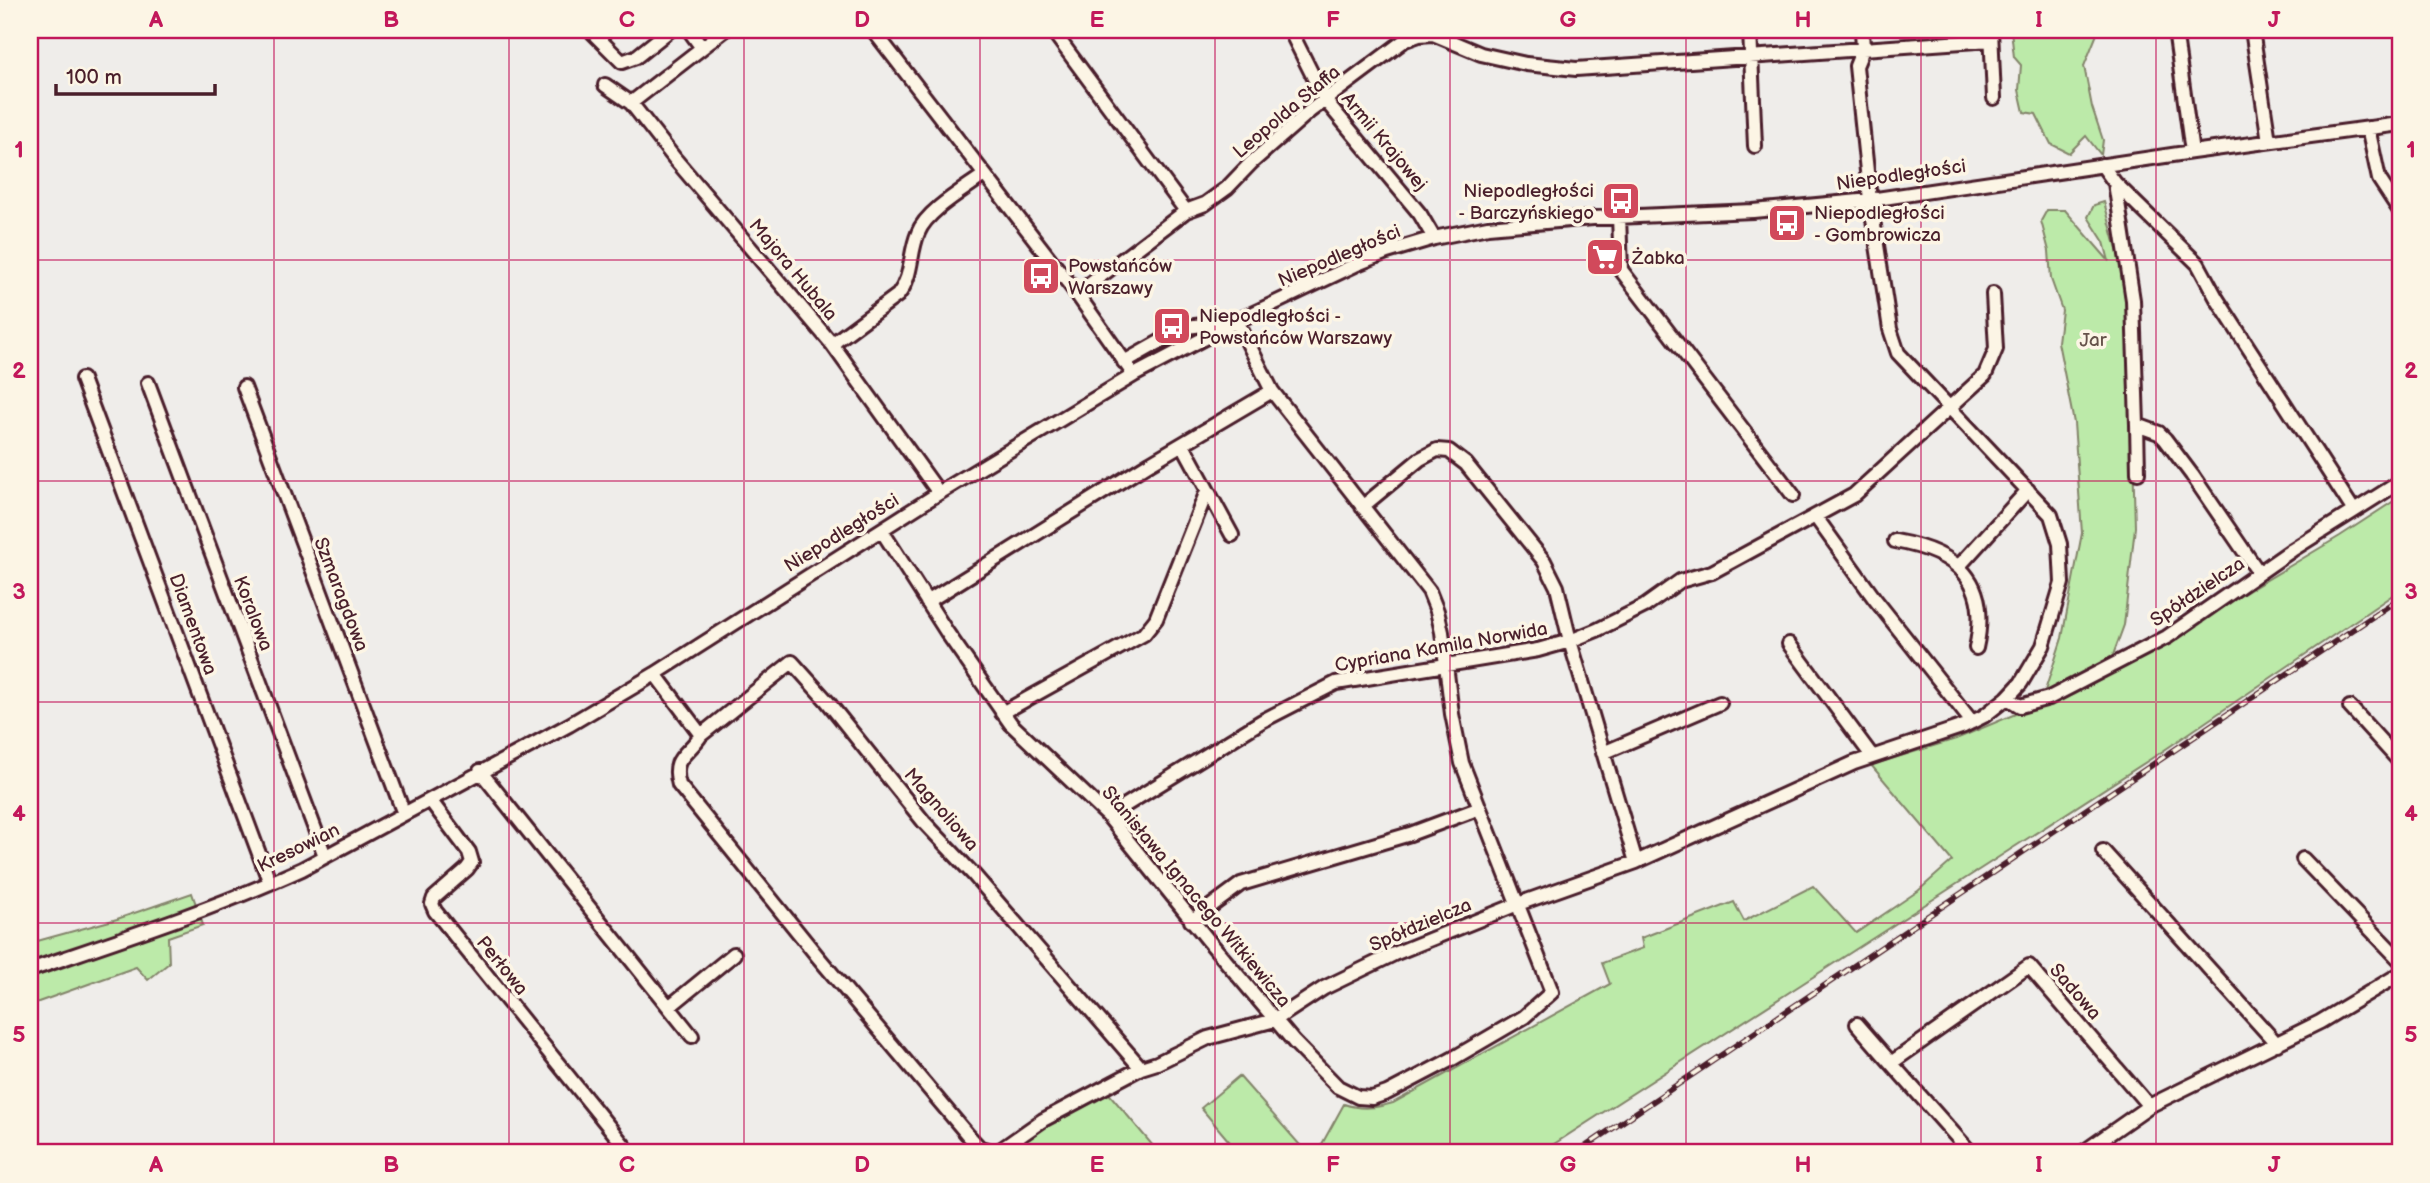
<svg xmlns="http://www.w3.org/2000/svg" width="2430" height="1183" font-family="'Balsamiq Sans',sans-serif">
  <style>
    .green { fill: #bceaa9; stroke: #83846a; stroke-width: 2 }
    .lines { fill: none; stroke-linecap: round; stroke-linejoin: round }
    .minor-casing { stroke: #4a1f2b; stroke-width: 18 }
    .minor { stroke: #fcf5e5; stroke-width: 12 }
    .rail-casing { stroke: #4a1f2b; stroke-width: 6 }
    .rail { stroke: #fcf5e5; stroke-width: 3.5; stroke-dasharray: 10; stroke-linecap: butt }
    .grid { fill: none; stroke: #c2185b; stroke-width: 2; stroke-opacity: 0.55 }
    .labels { text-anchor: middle; stroke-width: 7; stroke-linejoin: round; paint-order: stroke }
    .street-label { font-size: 19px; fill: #4a1f2b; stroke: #fcf5e5 }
    .poi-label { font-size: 19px; fill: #4a1f2b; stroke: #fcf5e5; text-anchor: start }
    .park-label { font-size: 19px; fill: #66524a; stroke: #fcf5e5 }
    .neatline { fill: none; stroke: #c2185b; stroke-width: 2.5 }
    .grid-label { font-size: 23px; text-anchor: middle; font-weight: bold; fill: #c2185b }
  </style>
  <rect width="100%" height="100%" fill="#efedea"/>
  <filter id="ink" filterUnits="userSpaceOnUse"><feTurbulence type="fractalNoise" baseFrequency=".0143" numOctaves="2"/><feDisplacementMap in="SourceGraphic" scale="14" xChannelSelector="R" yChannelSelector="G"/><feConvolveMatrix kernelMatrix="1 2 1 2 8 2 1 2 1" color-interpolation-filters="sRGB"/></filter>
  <g filter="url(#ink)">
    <!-- green -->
    <path class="green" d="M2011,30H2096L2097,34L2084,66L2092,107L2103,140L2101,155L2086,136L2069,153L2051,144L2036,114L2024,112L2019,90L2021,65L2014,57Z
      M2104,202L2119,257L2125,297L2131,379L2135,527L2124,625L2113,655L2105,666L2044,694L2062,638L2082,533L2074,423L2058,342L2062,310L2051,279L2049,251L2041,221L2047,210H2065L2109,261L2104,242L2088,217L2094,205Z
      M2400,497V590L2163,751L1540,1153H1317L1344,1104C1361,1110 1376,1108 1393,1103L1610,984L1602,963L1643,948L1641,938L1734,902L1744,921L1813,886L1856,933L1918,891L1952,861L1871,765L1956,739L2068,692L2089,686L2340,536Z
      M192,893L203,925L168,937L169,963L148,980L136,967L30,1005V943L117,919Z
      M1239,1076L1307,1153H1239L1201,1108Z
      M1106,1090L1159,1153H1007L1052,1120Z"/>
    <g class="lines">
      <defs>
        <path id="minor" d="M590,30L622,62L636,57L670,30
          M689,30L702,48
          M873,30L1077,294L1134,375
          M1052,30L1186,211
          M1290,30L1325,100L1420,214L1434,238
          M1750,30L1755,146
          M1991,30L1994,98
          M2175,30L2192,152
          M2252,30L2269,141
          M605,85L631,103L675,159L832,344L939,493
          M631,103L725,30
          M2368,128L2379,179L2400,211
          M2102,165L2115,183L2198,264L2217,299L2354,511
          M2115,183L2133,300L2137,425L2159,433L2165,439L2192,475L2259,573
          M1619,216L1621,270L1793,495
          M1077,294L1186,211L1205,204L1227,188L1251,163L1310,111L1405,40L1419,35L1433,34L1481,54L1526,64L1576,69L1991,40
          M832,344L898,295C913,276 909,254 918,233C926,211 965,189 984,175
          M1124,362L1186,327L1230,322
          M82,379L270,883
          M148,383L325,856
          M244,387L404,814
          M2137,425L2138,473
          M1183,445L1232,535
          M1362,507L1420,459L1437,450L1449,451L1466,464L1544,561L1557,587L1570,641L1636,862
          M1815,516L1874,598L1972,722
          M882,531L948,634L1011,724L1108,816L1208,940L1294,1042L1338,1087L1358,1097L1372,1098L1387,1093L1452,1059L1524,1017L1552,992L1462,763L1452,714L1442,632L1437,611L1429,591L1272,391L1237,321
          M1895,541C1957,552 1991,580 1976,648
          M1960,565L2028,490
          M927,602L1150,463L1272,391
          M1789,644L1872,756
          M655,674L701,735
          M2007,698L2020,706L2049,698L2167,637L2292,550L2400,482
          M2350,707L2400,762
          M1002,713L1144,634L1156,619L1207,491
          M1603,753L1720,703
          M480,771L692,1036
          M430,800L469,852L472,862L467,869L434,898L432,904L435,911L630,1153
          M1108,816L1262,721L1336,683L1538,650L1570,641L1597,630L1645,606L1680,581L1712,572L1854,495L1985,375L1996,349L1993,294
          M2103,851L2277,1044
          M2303,859L2400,960
          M1191,921L1241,884L1410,834L1480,808
          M30,970C121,939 214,909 302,869L569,725L655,674L939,493L1134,375L1237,321L1355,265L1387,252L1434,238L1488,227L1593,218L1753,211L1870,200L2192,152L2400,124
          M669,1007L734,954
          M1857,1024L1891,1063L2029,966L2149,1106
          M1891,1063L1971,1153
          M996,1153L1043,1120L1141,1068L1157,1063L1208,1038L1275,1020L1324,988L1394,954L1518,904L1636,862L1854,763L1964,726L1984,716L2007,698L2021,683L2043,646L2062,583L2060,544L2051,515L1898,353L1890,329L1870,200L1856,66L1863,49L1862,30
          M997,1153L980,1148L967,1134L818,957L679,785C671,757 687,756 701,735L792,662L827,701L924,822L974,875L1141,1068
          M2082,1153L2149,1106L2320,1022L2400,974"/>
      </defs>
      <!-- minor casing -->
      <use href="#minor" class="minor-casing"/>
      <!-- minor -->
      <use href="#minor" class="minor"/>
      <defs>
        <path id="rail" d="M1576,1153L2400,598"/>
      </defs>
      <!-- rail casing -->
      <use href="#rail" class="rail-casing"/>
      <!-- rail -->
      <use href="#rail" class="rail"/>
    </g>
  </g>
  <!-- grid -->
  <path class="grid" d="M274,30V1153M509,30V1153M744,30V1153M980,30V1153M1215,30V1153M1450,30V1153M1686,30V1153M1921,30V1153M2156,30V1153M30,260H2400M30,481H2400M30,702H2400M30,923H2400"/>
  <!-- icons -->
  <defs>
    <symbol id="bus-square" viewBox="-11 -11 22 22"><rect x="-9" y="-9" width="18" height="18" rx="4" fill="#d1495b" stroke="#fcf5e5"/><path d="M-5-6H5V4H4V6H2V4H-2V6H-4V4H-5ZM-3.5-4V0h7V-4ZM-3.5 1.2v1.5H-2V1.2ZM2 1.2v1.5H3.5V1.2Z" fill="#fff"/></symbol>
    <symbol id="supermarket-square" viewBox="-11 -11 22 22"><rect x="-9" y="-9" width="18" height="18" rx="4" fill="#d1495b" stroke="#fcf5e5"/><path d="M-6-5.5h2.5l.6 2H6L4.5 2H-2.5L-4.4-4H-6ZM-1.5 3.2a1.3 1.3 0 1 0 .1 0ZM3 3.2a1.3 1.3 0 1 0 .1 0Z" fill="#fff"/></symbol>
  </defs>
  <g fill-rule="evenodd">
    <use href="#bus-square" x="1599" y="179" width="44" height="44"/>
    <use href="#bus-square" x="1765" y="201" width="44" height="44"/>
    <use href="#supermarket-square" x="1583" y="235" width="44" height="44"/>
    <use href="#bus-square" x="1019" y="254" width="44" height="44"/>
    <use href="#bus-square" x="1150" y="304" width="44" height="44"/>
  </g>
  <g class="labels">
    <!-- street labels -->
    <g class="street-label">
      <text transform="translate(1286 111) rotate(-40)" y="7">Leopolda Staffa</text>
      <text transform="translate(1385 141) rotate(50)" y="7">Armii Krajowej</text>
      <text transform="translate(1901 174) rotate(-8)" y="7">Niepodległości</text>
      <text transform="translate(1339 255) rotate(-23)" y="7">Niepodległości</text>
      <text transform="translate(794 269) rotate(50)" y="7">Majora Hubala</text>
      <text transform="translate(841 532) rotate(-32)" y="7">Niepodległości</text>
      <text transform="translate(2197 591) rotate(-34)" y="7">Spółdzielcza</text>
      <text transform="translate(342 594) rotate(69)" y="7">Szmaragdowa</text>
      <text transform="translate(254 613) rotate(69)" y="7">Koralowa</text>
      <text transform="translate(194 624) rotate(70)" y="7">Diamentowa</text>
      <text transform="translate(1441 646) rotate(-10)" y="7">Cypriana Kamila Norwida</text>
      <text transform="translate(942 809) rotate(49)" y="7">Magnoliowa</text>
      <text transform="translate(298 847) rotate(-26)" y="7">Kresowian</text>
      <text transform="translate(1197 896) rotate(50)" y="7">Stanisława Ignacego Witkiewicza</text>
      <text transform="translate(1420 924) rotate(-23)" y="7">Spółdzielcza</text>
      <text transform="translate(503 965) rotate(51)" y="7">Perłowa</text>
      <text transform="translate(2076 991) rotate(49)" y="7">Sadowa</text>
    </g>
    <!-- poi labels -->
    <g class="poi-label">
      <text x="1594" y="197" text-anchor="end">Niepodległości<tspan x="1594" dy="22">- Barczyńskiego</tspan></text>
      <text x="1814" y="219">Niepodległości<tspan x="1814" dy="22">- Gombrowicza</tspan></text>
      <text x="1632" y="264">Żabka</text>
      <text x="1068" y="272">Powstańców<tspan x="1068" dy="22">Warszawy</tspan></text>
      <text x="1199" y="322">Niepodległości -<tspan x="1199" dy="22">Powstańców Warszawy</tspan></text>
    </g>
    <!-- park labels -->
    <g class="park-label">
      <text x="2093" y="346">Jar</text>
    </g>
  </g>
  <!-- margin -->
  <rect width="2430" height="1183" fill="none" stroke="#fcf5e5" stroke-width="77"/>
  <!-- scale -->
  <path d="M56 84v10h159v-10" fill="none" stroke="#4a1f2b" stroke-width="3.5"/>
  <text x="66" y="84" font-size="21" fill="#4a1f2b" stroke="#fcf5e5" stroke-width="5" paint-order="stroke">100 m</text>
  <rect x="38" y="38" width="2354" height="1106" class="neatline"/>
  <g class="grid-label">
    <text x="156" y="27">A</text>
    <text x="391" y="27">B</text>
    <text x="627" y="27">C</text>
    <text x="862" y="27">D</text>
    <text x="1097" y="27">E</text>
    <text x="1333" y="27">F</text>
    <text x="1568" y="27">G</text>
    <text x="1803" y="27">H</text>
    <text x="2039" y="27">I</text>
    <text x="2274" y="27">J</text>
    <text x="19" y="157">1</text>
    <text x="2411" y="157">1</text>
    <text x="19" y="378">2</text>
    <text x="2411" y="378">2</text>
    <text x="19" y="599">3</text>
    <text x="2411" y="599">3</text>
    <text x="19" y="821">4</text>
    <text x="2411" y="821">4</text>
    <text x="19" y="1042">5</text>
    <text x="2411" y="1042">5</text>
    <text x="156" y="1172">A</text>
    <text x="391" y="1172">B</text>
    <text x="627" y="1172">C</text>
    <text x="862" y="1172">D</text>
    <text x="1097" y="1172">E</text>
    <text x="1333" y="1172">F</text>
    <text x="1568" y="1172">G</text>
    <text x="1803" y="1172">H</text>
    <text x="2039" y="1172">I</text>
    <text x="2274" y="1172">J</text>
  </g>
</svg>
